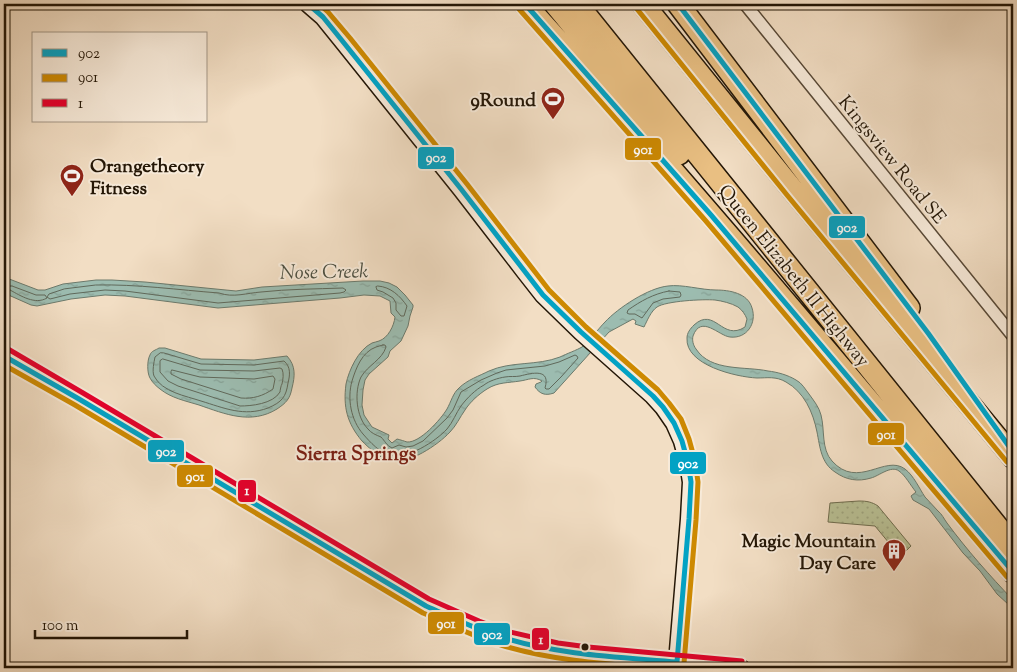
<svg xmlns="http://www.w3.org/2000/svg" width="1017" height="672" font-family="'Sorts Mill Goudy',serif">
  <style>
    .park { fill: url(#park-dots); stroke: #6e6c4e }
    .water { fill: url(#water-ripples); stroke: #6c7a6c }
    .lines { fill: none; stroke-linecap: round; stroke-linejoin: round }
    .shore { stroke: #60695b; stroke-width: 1 }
    .street-casing { stroke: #574836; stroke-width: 14 }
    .secondary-casing { stroke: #231606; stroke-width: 19 }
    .highway-casing { stroke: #231606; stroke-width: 24 }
    .street { stroke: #f7ead9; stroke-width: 11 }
    .secondary { stroke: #f7ead9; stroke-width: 16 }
    .highway { stroke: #e9bf82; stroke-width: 21 }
    .bus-1-casing { stroke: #f7ead9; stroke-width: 9 }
    .bus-2-casing { stroke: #f7ead9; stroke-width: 9 }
    .bus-3-casing { stroke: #f7ead9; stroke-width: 9 }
    .bus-1 { stroke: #02a2c4; stroke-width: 5 }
    .bus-2 { stroke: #cd8901; stroke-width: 5 }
    .bus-3 { stroke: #e4002b; stroke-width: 5 }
    .bus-dot { fill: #231606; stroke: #f7ead9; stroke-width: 2 }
    .labels { text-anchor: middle; stroke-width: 4; stroke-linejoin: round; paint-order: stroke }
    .poi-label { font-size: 19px; font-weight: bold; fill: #231606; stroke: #f7ead9; text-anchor: end }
    .street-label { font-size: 19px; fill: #231606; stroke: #f7ead9 }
    .water-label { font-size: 20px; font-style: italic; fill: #4d5042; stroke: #f7ead9 }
    .neighbourhood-label { font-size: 20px; font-weight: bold; fill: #7a1f14; stroke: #f7ead9 }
    .line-badge { stroke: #f7ead9; stroke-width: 2 }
    .badge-label { font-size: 14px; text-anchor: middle; font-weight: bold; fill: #fff }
  </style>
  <defs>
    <pattern id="park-dots" width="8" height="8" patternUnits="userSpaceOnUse" patternTransform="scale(1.25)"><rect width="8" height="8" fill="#b9c195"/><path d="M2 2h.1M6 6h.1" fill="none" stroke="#9fa57f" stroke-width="1.8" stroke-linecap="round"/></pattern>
    <pattern id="water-ripples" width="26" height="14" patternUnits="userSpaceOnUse" patternTransform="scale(1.25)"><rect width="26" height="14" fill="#9cbcb0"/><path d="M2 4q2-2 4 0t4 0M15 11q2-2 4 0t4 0" fill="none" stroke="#86a196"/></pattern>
  </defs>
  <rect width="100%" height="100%" fill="#f2dec4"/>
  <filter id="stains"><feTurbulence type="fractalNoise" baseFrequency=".004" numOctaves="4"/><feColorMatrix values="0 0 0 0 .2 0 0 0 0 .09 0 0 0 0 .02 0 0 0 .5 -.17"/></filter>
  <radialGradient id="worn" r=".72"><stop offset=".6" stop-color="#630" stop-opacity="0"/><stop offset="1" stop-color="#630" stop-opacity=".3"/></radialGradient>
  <!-- park -->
  <path class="park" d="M859,501C867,501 872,502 878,506L911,546L905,552L899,545L894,549L875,526L828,522L830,503Z"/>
  <!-- water -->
  <path class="water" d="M4,277L38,290H45L63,284L96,280H112L145,282L236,291L262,287L363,281H380L389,283L397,287L405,295L413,305V307L410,316L408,326L401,341L390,351L388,357L369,374L365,380L363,390L362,405L364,415L372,427L389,435L388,439L392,443L397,439C401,440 404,441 407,442C420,443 441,419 447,409C451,402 453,393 459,388C467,380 479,376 489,371C511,361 537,366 560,357C566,354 577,350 582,347C589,342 598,329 605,322C618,308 648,288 668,286C682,284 701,290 716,290C729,290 748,293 752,308C757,323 747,339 730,337C719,336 701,314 693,336C692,340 693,345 696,349C711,372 745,366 768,371C777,372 788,375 796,380C802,383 805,389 809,394C814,401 819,407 821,415C825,430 821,449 832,461C858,490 885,454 905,469C914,476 919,488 925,497C929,502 934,506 938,511C942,514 944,519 947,523C967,550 990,576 1013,600V611L1009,605L997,594L980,571L963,553L929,509L913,500L911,496L916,492C911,486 905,475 899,471C891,465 879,476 871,478C858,482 846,480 835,472C821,463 820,447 817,432C813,412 804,392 786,382C776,376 767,378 757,378C736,377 685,365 687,338C687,333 690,329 694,325C715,306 722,342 745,327L747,319C745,314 742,310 738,307C731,303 722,301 715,300C703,299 666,301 657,307C651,311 647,321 644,327L635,324L636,321L633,319L609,332L554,393C545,396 540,394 535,387L536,384L541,382L542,381C534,376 528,380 520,381C508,383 498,382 487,389C479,394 470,402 465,410C460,417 456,426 450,432C438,445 408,465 390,461C380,458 369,448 362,441C347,423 343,407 346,384C349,370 358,350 372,343C374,342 377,342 379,341C388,338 394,326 395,317L391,313L390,301L380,296L364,295L340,298L218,308L125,296L105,295L71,299L37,306L31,305L4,293Z
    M159,348H165L201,359L254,360L287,356C296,366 295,376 292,388C290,399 286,403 277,409C251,425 225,414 199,405C186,401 171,398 160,389C156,386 152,382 150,378C147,373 147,360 150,355C151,351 156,350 159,348Z"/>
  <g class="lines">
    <!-- shore -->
    <path class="shore" d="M96,285C137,284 179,290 219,293C233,298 247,293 261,292C288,289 316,289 343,288L346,290L344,292L340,293L218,303L125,291L105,290L70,294L50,299L47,297L49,294L64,289Z
      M10,286H12L36,295H45L47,298C35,305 21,296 10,290L9,288Z
      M378,286C391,287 400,296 407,306L404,316H401L396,310V303L393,298L383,292L377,290L376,287Z
      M669,291L680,292L681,295L680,297L663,299L653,303L642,318L635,314H629L627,313L628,310C641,301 653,294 669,291Z
      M383,345H385L386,347C382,360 368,365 361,377C354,392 356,417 368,429C371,433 376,435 381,437C385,441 386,445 392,448L399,445L406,447L413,446L423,441L447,418L453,410L461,392L481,380L497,373L506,370L545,366L559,362L575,355L577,356L578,358L561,377L549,389H546L545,388C551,368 532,373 520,376C515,377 510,376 505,377C498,378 489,381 484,385C475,390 467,398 461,406C456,413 453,422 447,429C436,441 407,460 390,455C380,453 370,442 363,434C351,420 347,399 352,381C356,368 362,352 376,347C378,346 381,346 383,345Z
      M164,353L201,364L254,365L284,361C291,367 290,375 288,383C286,397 282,402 268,408C244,417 224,408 201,401C186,396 162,392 154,376C152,371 154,362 155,357L160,353Z
      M163,359L200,370L254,371L280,368L282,369C284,374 283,379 282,384C281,385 280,391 280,392C273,404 251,406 240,406L178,386L168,381L160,372V361Z
      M172,370L200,377L254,379L273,376L275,379L273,389C263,396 253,399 241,398L181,379L171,374V372Z"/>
    <defs>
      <path id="street" d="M745,4L1013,336"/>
      <path id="secondary" d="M308,4L323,17L344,43L461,189L525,272L543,295L581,332L653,396L663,407L674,423L682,441L688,463L691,482L689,519L677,662
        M4,356L79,399L426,606L476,628L504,638L557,650L587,654L741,668"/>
      <path id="highway" d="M525,4C693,189 852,381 1013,572
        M555,4L679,154
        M577,4L1013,546
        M643,4L793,190L1013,457
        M678,4L909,308"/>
    </defs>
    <!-- street casing -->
    <use href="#street" class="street-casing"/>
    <!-- secondary casing -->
    <use href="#secondary" class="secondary-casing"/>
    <!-- highway casing -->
    <use href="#highway" class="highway-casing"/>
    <!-- street -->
    <use href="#street" class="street"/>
    <!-- secondary -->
    <use href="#secondary" class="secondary"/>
    <!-- highway -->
    <use href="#highway" class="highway"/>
    <defs>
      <path id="bus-1" d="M308,4L323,17L344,43L461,189L543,295L581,332L653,396L663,407L674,423L682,441L688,463L691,482L689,519L677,662
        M525,4L711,215L1013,572
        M678,4L928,333L1013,452
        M4,356L79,399L426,606C451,617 477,630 504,638C559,655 619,657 677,662"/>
      <path id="bus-2" d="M319,4L328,12L350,38L467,184L549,290L586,327L658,390L669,403L681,419L689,439L695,461L698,482L696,520L684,663L681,668
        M519,9L705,220L1007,577
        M637,9L787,195L1007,462
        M4,365L75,405L423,613C449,624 474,637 501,645C553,661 608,664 661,668"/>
      <path id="bus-3" d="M8,349L83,393L429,599L479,621L506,631L558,643L588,647L742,661"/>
    </defs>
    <!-- bus-1 casing -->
    <use href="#bus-1" class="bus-1-casing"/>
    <!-- bus-2 casing -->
    <use href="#bus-2" class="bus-2-casing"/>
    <!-- bus-3 casing -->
    <use href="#bus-3" class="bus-3-casing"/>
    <!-- bus-1 -->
    <use href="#bus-1" class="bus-1"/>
    <!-- bus-2 -->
    <use href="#bus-2" class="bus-2"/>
    <!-- bus-3 -->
    <use href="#bus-3" class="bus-3"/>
  </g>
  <!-- icons -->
  <defs>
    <symbol id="stadium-pin" viewBox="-11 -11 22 30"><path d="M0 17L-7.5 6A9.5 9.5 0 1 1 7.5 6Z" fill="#8f2418" stroke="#f7ead9"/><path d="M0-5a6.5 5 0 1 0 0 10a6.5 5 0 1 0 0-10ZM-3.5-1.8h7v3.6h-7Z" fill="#fff"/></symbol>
    <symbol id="building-pin" viewBox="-11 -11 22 30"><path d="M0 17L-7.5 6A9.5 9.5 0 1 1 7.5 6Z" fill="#8f2418" stroke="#f7ead9"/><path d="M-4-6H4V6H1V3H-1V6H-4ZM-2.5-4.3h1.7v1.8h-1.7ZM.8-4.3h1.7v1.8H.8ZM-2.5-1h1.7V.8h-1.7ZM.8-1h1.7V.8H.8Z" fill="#fff"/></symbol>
  </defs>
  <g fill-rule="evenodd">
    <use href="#stadium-pin" x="539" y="85" width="28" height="38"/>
    <use href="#stadium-pin" x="58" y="162" width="28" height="38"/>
    <use href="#building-pin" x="880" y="537" width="28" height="38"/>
  </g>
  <!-- markers -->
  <circle class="bus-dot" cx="585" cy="647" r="4.5"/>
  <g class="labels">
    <!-- poi labels -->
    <g class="poi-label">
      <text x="536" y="106">9Round</text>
      <text x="90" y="172" text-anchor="start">Orangetheory<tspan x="90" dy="22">Fitness</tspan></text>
      <text x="876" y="547">Magic Mountain<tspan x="876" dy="22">Day Care</tspan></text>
    </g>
    <!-- street labels -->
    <g class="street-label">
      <text transform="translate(893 159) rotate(51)" y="7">Kingsview Road SE</text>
      <text transform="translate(795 275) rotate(51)" y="7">Queen Elizabeth II Highway</text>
    </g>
    <!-- water labels -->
    <g class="water-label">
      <text transform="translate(324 271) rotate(-1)" y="7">Nose Creek</text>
    </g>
    <!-- neighbourhood labels -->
    <g class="neighbourhood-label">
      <text x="356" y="460">Sierra Springs</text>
    </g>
  </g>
  <g class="line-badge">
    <rect x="624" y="137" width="38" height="24" rx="5" fill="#cd8901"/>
    <rect x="417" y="146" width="38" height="24" rx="5" fill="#02a2c4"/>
    <rect x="828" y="215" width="38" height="24" rx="5" fill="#02a2c4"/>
    <rect x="867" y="422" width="38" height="24" rx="5" fill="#cd8901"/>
    <rect x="147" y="439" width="38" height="24" rx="5" fill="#02a2c4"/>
    <rect x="669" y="451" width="38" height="24" rx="5" fill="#02a2c4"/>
    <rect x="176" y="464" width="38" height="24" rx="5" fill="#cd8901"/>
    <rect x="237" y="479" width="20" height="24" rx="5" fill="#e4002b"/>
    <rect x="427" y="611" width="38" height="24" rx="5" fill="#cd8901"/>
    <rect x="473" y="622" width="38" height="24" rx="5" fill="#02a2c4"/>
    <rect x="531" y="627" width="19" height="24" rx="5" fill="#e4002b"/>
  </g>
  <g class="badge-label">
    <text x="643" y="154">901</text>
    <text x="436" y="162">902</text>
    <text x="847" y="232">902</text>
    <text x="886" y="439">901</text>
    <text x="166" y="456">902</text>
    <text x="688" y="468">902</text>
    <text x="195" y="481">901</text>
    <text x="247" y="495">1</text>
    <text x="446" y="628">901</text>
    <text x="492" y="639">902</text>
    <text x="541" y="644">1</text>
  </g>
  <!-- margin -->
  <rect width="1017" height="672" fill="none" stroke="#f2dec4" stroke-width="20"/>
  <rect x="5" y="5" width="1007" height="662" fill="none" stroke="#231606" stroke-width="2.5"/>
  <rect x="10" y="10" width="997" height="652" fill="none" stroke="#231606"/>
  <!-- legend -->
  <rect x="32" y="32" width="175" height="90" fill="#f7ead9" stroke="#a29585"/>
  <rect x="42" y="49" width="25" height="8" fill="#02a2c4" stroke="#a29585"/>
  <text x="78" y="58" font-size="15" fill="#231606">902</text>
  <rect x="42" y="74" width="25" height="8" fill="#cd8901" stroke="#a29585"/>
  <text x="78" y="82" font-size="15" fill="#231606">901</text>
  <rect x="42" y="99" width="25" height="8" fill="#e4002b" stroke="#a29585"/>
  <text x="78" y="108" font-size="15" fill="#231606">1</text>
  <!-- scale -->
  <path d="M35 630v8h152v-8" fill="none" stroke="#231606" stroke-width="2.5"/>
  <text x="42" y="630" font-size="15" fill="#231606" stroke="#f7ead9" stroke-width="4" paint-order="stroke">100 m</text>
  <rect width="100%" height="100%" filter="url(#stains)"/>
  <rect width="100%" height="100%" fill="url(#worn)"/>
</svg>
